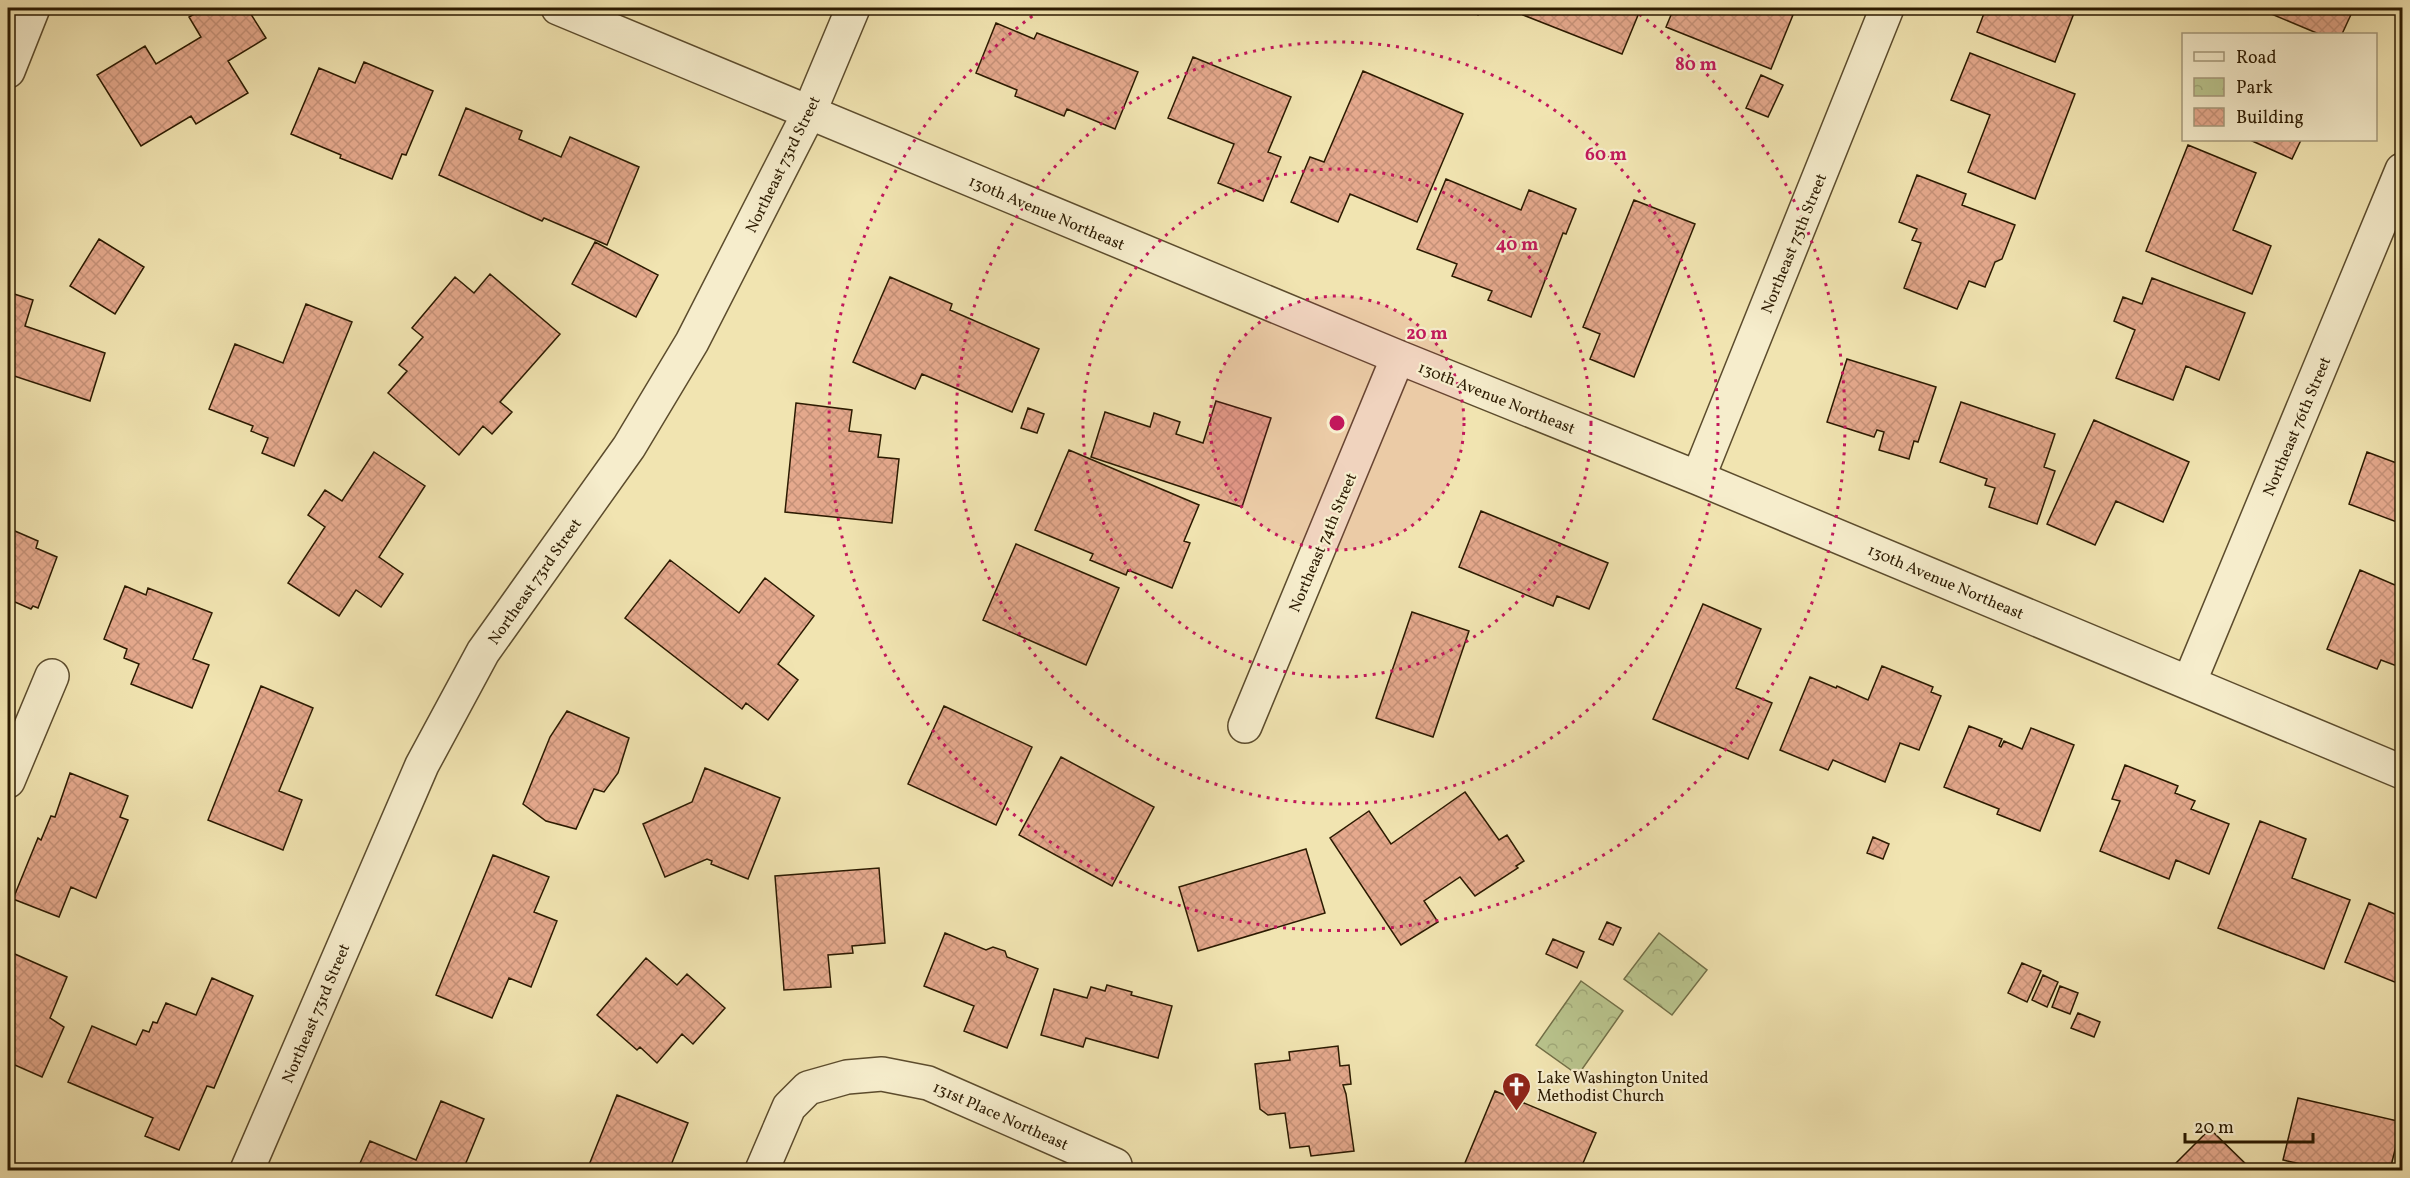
<svg xmlns="http://www.w3.org/2000/svg" width="2410" height="1178" font-family="Vollkorn,serif">
  <style>
    .park { fill: url(#park-crowns); stroke: #726f47; stroke-width: 1.5 }
    .building { fill: url(#building-cross-hatch); stroke: #2b1a01; stroke-width: 1.5 }
    .lines { fill: none; stroke-linecap: round; stroke-linejoin: round }
    .minor-casing { stroke: #5c4c2d; stroke-width: 36 }
    .minor { stroke: #f6edcc; stroke-width: 33 }
    .ring { fill: none; stroke: #c2185b; stroke-width: 3; stroke-dasharray: 3 6 }
    .labels { text-anchor: middle; stroke-width: 4.5; stroke-linejoin: round; paint-order: stroke }
    .street-label { font-size: 16px; fill: #2b1a01; stroke: #f6edcc }
    .poi-label { font-size: 16px; fill: #2b1a01; stroke: #f6edcc; text-anchor: start }
    .centre { fill: #c2185b; stroke: #f6edcc; stroke-width: 3 }
    .ring-label { font-size: 18px; text-anchor: middle; font-weight: bold; fill: #c2185b; stroke: #f6edcc; stroke-width: 4.5; stroke-linejoin: round; paint-order: stroke }
  </style>
  <defs>
    <pattern id="park-crowns" width="20" height="18" patternUnits="userSpaceOnUse" patternTransform="scale(1.5)"><rect width="20" height="18" fill="#b9c48d"/><path d="M2 6a3 3 0 1 1 6 0M12 15a3 3 0 1 1 6 0" fill="none" stroke="#9fa878"/></pattern>
    <pattern id="building-cross-hatch" width="8" height="8" patternUnits="userSpaceOnUse" patternTransform="scale(1.5)"><rect width="8" height="8" fill="#e5a98d"/><path d="M0 0l8 8M0 8l8-8" fill="none" stroke="#c59178"/></pattern>
  </defs>
  <rect width="100%" height="100%" fill="#f1e4b1"/>
  <filter id="stains"><feTurbulence type="fractalNoise" baseFrequency=".00333" numOctaves="4"/><feColorMatrix values="0 0 0 0 .2 0 0 0 0 .09 0 0 0 0 .02 0 0 0 .5 -.17"/></filter>
  <radialGradient id="worn" r=".72"><stop offset=".6" stop-color="#630" stop-opacity="0"/><stop offset="1" stop-color="#630" stop-opacity=".3"/></radialGradient>
  <!-- park -->
  <path class="park" d="M1659,933L1707,970L1672,1015L1624,979Z
    M1581,981L1623,1011L1578,1075L1536,1045Z"/>
  <!-- building -->
  <path class="building" d="M205,8H247L266,38L228,61L248,93L196,124L191,116L141,146L97,75L145,46L156,64L201,37L189,17Z
    M1467,8H1482L1478,15Z
    M1526,8H1641L1622,54L1523,15Z
    M1674,8H1789L1795,10L1771,69L1666,27Z
    M1986,8H2076L2055,62L1977,32Z
    M2263,8H2354L2342,34H2319L2262,10Z
    M996,23L1034,39L1037,33L1138,72L1115,129L1067,109L1064,116L1015,96L1017,90L976,73Z
    M1970,53L2075,94L2035,199L1968,172L1990,115L1951,100Z
    M1193,57L1291,97L1268,152L1281,157L1263,201L1218,183L1234,144L1168,118Z
    M364,62L433,91L406,155L402,154L392,179L340,158L341,155L291,134L319,68L355,83Z
    M1363,71L1463,114L1417,222L1350,194L1338,222L1291,202L1310,157L1324,162Z
    M1761,75L1783,85L1768,117L1746,108Z
    M466,108L522,131L519,139L561,157L570,137L639,167L607,245L544,218L542,221L439,175Z
    M2250,140H2301L2292,159Z
    M2188,145L2256,173L2233,230L2271,246L2252,294L2146,251Z
    M1917,175L1966,194L1962,205L2015,225L2002,259L1995,262L1985,287L1969,281L1957,309L1904,288L1921,243L1912,240L1917,229L1899,222Z
    M1446,179L1521,210L1529,190L1576,209L1566,234L1563,233L1531,317L1488,300L1492,291L1452,276L1457,264L1417,249Z
    M1634,200L1695,224L1634,377L1590,359L1600,334L1583,327Z
    M99,239L144,267L115,314L70,286Z
    M595,242L658,275L636,317L572,284Z
    M490,274L560,334L500,402L512,412L492,434L483,426L459,455L388,393L407,371L399,365L423,337L412,328L455,277L474,293Z
    M890,277L952,304L950,310L1039,349L1012,412L922,374L915,389L853,362Z
    M2152,278L2245,313L2219,380L2186,366L2173,400L2116,378L2135,330L2114,321L2123,297L2142,304Z
    M8,292L33,300L25,326L105,353L90,401L8,374Z
    M306,304L352,322L294,466L262,453L268,438L251,431L253,426L209,409L235,344L283,363Z
    M1847,359L1936,387L1918,442L1914,441L1909,459L1879,450L1884,432L1877,430L1874,437L1827,422Z
    M1216,401L1271,418L1242,507L1091,457L1105,412L1150,427L1154,413L1180,422L1176,434L1203,443Z
    M1961,402L2055,434L2044,467L2055,471L2037,524L1989,507L1995,488L1985,485L1987,479L1940,462Z
    M796,403L852,410L849,431L881,435L878,457L899,459L892,523L785,512Z
    M1028,408L1044,414L1037,433L1021,428Z
    M2094,420L2189,462L2163,522L2116,501L2095,545L2047,524Z
    M1069,450L1199,505L1184,541L1190,543L1172,588L1128,570L1126,575L1090,560L1093,554L1035,530Z
    M374,452L425,486L379,557L403,574L381,607L356,590L339,616L288,583L325,527L308,515L325,490L342,501Z
    M2367,452L2402,465V524L2349,504Z
    M1481,511L1608,563L1589,609L1557,596L1553,606L1459,567Z
    M8,528L38,541L36,548L57,557L38,608L33,606L31,609L8,599Z
    M1016,544L1119,588L1086,665L983,620Z
    M670,560L739,613L765,578L814,616L778,664L798,680L768,720L746,703L742,709L625,618Z
    M2360,570L2402,588V668L2381,660L2377,669L2327,649Z
    M125,586L146,595L148,588L212,613L193,659L209,665L192,708L131,684L139,664L124,658L127,649L104,639Z
    M1703,604L1761,629L1736,688L1772,703L1748,759L1653,719Z
    M1412,612L1469,631L1433,737L1376,718Z
    M1882,666L1933,687L1931,692L1941,696L1919,750L1900,743L1885,782L1833,760L1828,770L1780,750L1810,677L1836,688L1837,686L1868,700Z
    M261,686L313,708L279,791L302,800L283,850L208,820Z
    M944,706L1032,747L996,825L908,784Z
    M567,711L629,738L618,773L604,792L594,789L576,829L546,821L523,804L550,737Z
    M1969,726L2002,739L1999,746L2001,747L2004,741L2022,749L2031,728L2074,745L2040,831L1997,814L1999,809L1944,787Z
    M1061,757L1154,807L1112,886L1019,835Z
    M2125,765L2178,786L2175,793L2195,801L2191,809L2229,824L2209,874L2176,860L2169,879L2100,851L2120,801L2112,799Z
    M705,768L780,798L748,879L711,864L712,861L707,859L665,877L643,824L692,802Z
    M70,773L128,796L120,817L128,820L96,898L71,887L59,917L13,899L38,838L41,840L51,816L55,817Z
    M1465,792L1499,840L1507,835L1524,861L1516,866L1518,868L1475,896L1460,877L1424,901L1438,922L1401,945L1330,838L1369,811L1391,844Z
    M2260,821L2306,839L2292,878L2350,900L2324,969L2218,928Z
    M1873,837L1889,844L1883,859L1867,853Z
    M1306,849L1325,913L1198,951L1179,887Z
    M493,855L549,877L534,912L557,921L531,987L509,978L492,1018L436,995Z
    M879,868L885,943L852,946L853,953L828,955L831,987L784,990L775,876Z
    M2369,903L2402,917V985L2345,962Z
    M1607,922L1621,928L1613,945L1599,939Z
    M945,933L986,950L993,947L1005,951L1007,957L1038,969L1007,1048L964,1031L974,1006L924,986Z
    M1553,939L1584,952L1577,968L1546,954Z
    M8,951L67,977L50,1018L64,1027L42,1077L8,1062Z
    M646,958L677,985L687,974L725,1008L693,1044L682,1034L657,1063L640,1047L637,1050L597,1015Z
    M2022,963L2041,971L2027,1002L2008,993Z
    M2043,975L2058,982L2047,1007L2032,1000Z
    M212,978L253,996L214,1088L207,1086L179,1150L145,1136L153,1118L68,1082L92,1026L136,1045L143,1030L149,1032L153,1022L157,1023L166,1003L196,1015Z
    M1107,985L1132,992L1131,995L1172,1006L1158,1058L1086,1038L1083,1047L1041,1035L1054,989L1087,998L1091,987L1105,991Z
    M2060,986L2078,993L2070,1014L2052,1007Z
    M2078,1013L2100,1022L2094,1037L2071,1028Z
    M1338,1046L1340,1066L1349,1065L1351,1084L1343,1085L1346,1094L1354,1151L1311,1156L1309,1146L1290,1148L1285,1113L1268,1115L1260,1109L1255,1064L1290,1060L1289,1052Z
    M1495,1091L1596,1133L1580,1170H1462Z
    M617,1095L688,1123L669,1170H587Z
    M2298,1098L2402,1122L2390,1170H2328L2283,1160Z
    M441,1101L484,1119L463,1170H357L370,1141L416,1160Z
    M2210,1129L2252,1170H2169Z"/>
  <g class="lines">
    <defs>
      <path id="minor" d="M558,8L1398,357L1698,478L2402,772
        M8,71L33,8
        M1698,478L1887,8
        M2189,683L2402,170
        M1245,726L1398,357
        M8,781L52,676
        M247,1170L422,765L483,652L629,447L692,342L809,113L853,8
        M762,1170L789,1107L808,1088L847,1077L882,1074L928,1083L1115,1165"/>
    </defs>
    <!-- minor casing -->
    <use href="#minor" class="minor-casing"/>
    <!-- minor -->
    <use href="#minor" class="minor"/>
  </g>
  <!-- distance rings -->
  <circle cx="1337" cy="423" r="127" fill="#c2185b" fill-opacity=".12"/>
  <g class="ring">
    <circle cx="1337" cy="423" r="127"/>
    <circle cx="1337" cy="423" r="254"/>
    <circle cx="1337" cy="423" r="381"/>
    <path d="M1632 9A508 508 0 1 1 1042 9"/>
  </g>
  <!-- icons -->
  <defs>
    <symbol id="church-pin" viewBox="-11 -11 22 30"><path d="M0 17L-7.5 6A9.5 9.5 0 1 1 7.5 6Z" fill="#8f2418" stroke="#f6edcc"/><path d="M-1.2-6h2.4v3.5h3.3v2.4h-3.3V6h-2.4V-.1h-3.3v-2.4h3.3Z" fill="#fff"/></symbol>
  </defs>
  <g fill-rule="evenodd">
    <use href="#church-pin" x="1500" y="1070" width="33" height="45"/>
  </g>
  <g class="labels">
    <!-- street labels -->
    <g class="street-label">
      <text transform="translate(782 164) rotate(-64)" y="6">Northeast 73rd Street</text>
      <text transform="translate(1047 212) rotate(23)" y="6">130th Avenue Northeast</text>
      <text transform="translate(1793 243) rotate(-68)" y="6">Northeast 75th Street</text>
      <text transform="translate(1497 397) rotate(22)" y="6">130th Avenue Northeast</text>
      <text transform="translate(2296 426) rotate(-67)" y="6">Northeast 76th Street</text>
      <text transform="translate(1322 542) rotate(-67)" y="6">Northeast 74th Street</text>
      <text transform="translate(534 581) rotate(-55)" y="6">Northeast 73rd Street</text>
      <text transform="translate(1946 581) rotate(23)" y="6">130th Avenue Northeast</text>
      <text transform="translate(315 1013) rotate(-67)" y="6">Northeast 73rd Street</text>
      <text transform="translate(1001 1115) rotate(24)" y="6">131st Place Northeast</text>
    </g>
    <!-- poi labels -->
    <g class="poi-label">
      <text x="1537" y="1083">Lake Washington United<tspan x="1537" dy="18">Methodist Church</tspan></text>
    </g>
  </g>
  <circle cx="1337" cy="423" r="9" class="centre"/>
  <g class="ring-label">
    <text x="1696" y="70">80 m</text>
    <text x="1606" y="160">60 m</text>
    <text x="1517" y="250">40 m</text>
    <text x="1427" y="339">20 m</text>
  </g>
  <!-- margin -->
  <rect width="2410" height="1178" fill="none" stroke="#f1e4b1" stroke-width="30"/>
  <rect x="9" y="9" width="2392" height="1160" fill="none" stroke="#2b1a01" stroke-width="3"/>
  <rect x="15" y="15" width="2380" height="1148" fill="none" stroke="#2b1a01" stroke-width="1.5"/>
  <!-- legend -->
  <rect x="2182" y="33" width="195" height="108" fill="#f6edcc" stroke="#a5997b" stroke-width="1.5"/>
  <rect x="2194" y="52" width="30" height="9" fill="#f6edcc" stroke="#a5997b" stroke-width="1.5"/>
  <text x="2236" y="63" font-size="18" fill="#2b1a01">Road</text>
  <rect x="2194" y="78" width="30" height="18" fill="url(#park-crowns)" stroke="#a5997b" stroke-width="1.5"/>
  <text x="2236" y="93" font-size="18" fill="#2b1a01">Park</text>
  <rect x="2194" y="108" width="30" height="18" fill="url(#building-cross-hatch)" stroke="#a5997b" stroke-width="1.5"/>
  <text x="2236" y="123" font-size="18" fill="#2b1a01">Building</text>
  <!-- scale -->
  <path d="M2185 1133v9h128v-9" fill="none" stroke="#2b1a01" stroke-width="3"/>
  <text x="2194" y="1133" font-size="18" fill="#2b1a01" stroke="#f6edcc" stroke-width="4.5" paint-order="stroke">20 m</text>
  <rect width="100%" height="100%" filter="url(#stains)"/>
  <rect width="100%" height="100%" fill="url(#worn)"/>
</svg>
